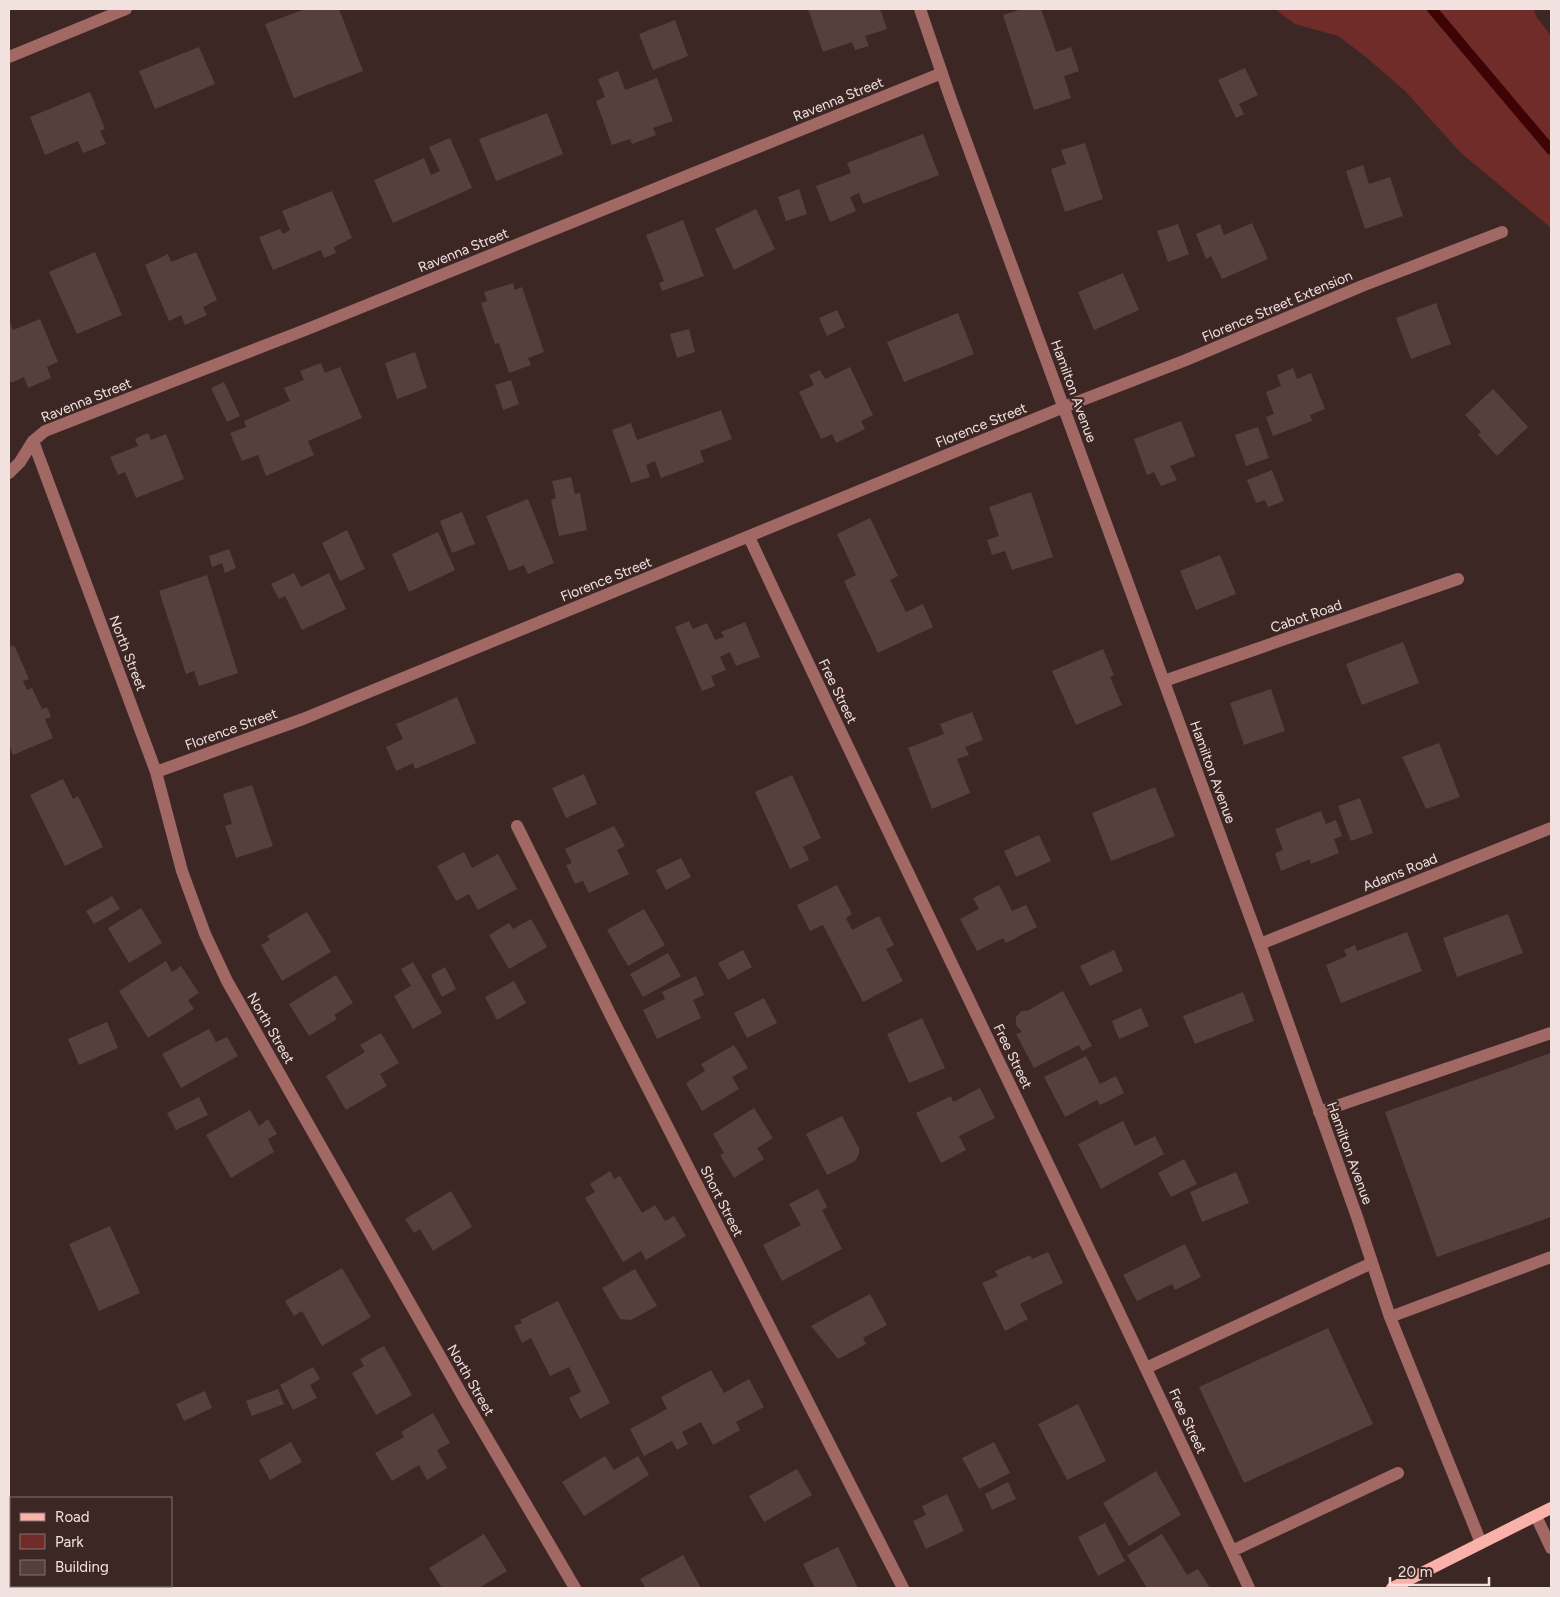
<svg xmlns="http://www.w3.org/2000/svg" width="1560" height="1597" font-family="Figtree,sans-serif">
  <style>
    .green { fill: #702c28 }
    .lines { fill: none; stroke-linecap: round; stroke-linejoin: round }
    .stream { stroke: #3d0305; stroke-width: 10 }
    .building { fill: #573f3d }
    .minor { stroke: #a26863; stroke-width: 12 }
    .major { stroke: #fab1aa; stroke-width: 12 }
    .labels { text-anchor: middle; stroke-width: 4.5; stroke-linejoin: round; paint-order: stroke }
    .street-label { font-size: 14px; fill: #f1e2e0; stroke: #3d2725 }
  </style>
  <rect width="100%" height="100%" fill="#3d2725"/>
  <!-- green -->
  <path class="green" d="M1275,9H1534L1536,16L1551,36V228L1461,153L1405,91L1366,57L1338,36L1295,24Z"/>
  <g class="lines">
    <!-- stream -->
    <path class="stream" d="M1432,9L1551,150"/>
  </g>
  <!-- building -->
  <path class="building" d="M305,9H339L363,71L294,98L265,24Z
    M808,9H880L887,29L865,36L869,46L855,50L852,42L823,52Z
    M1022,9H1041L1056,52L1071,47L1079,71L1064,76L1071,98L1034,110L1003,15Z
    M675,20L688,56L653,70L639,34Z
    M199,47L215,84L155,109L139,71Z
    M1245,68L1258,95L1239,104L1244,114L1236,118L1218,80Z
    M618,71L625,90L657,78L673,121L653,128L656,135L632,144L630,139L612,145L596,101L605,97L598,79Z
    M90,92L105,129L100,131L106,144L83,153L78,141L45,155L30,117Z
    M547,113L563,154L496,181L479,139Z
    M923,134L939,175L863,204L859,193L850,197L856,211L830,222L816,186L851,173L847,163Z
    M450,138L472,188L393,223L374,180L424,158L431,175L440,171L429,147Z
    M1085,143L1103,199L1065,212L1051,169L1066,164L1061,150Z
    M1363,165L1369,184L1390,177L1403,216L1365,229L1346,171Z
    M799,189L807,214L786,221L778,197Z
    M332,191L352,238L334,247L336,253L324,258L321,250L273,270L259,237L280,229L283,234L290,230L282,211Z
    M756,209L775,249L734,270L715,229Z
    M683,220L704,276L662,291L659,283L664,281L646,235Z
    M1252,223L1268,259L1222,279L1211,256L1206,259L1196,234L1220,224L1224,235Z
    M1178,224L1189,254L1168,262L1157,231Z
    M95,252L122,315L77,334L49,272Z
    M196,252L217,300L203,307L207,315L185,325L181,315L169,321L145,265L168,254L171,262Z
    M1123,273L1139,310L1094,330L1078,292Z
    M513,283L515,290L522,287L544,352L528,358L531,365L509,373L499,343L495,344L481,303L487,301L484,292Z
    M1436,303L1451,344L1411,359L1396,318Z
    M837,310L845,327L827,336L819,318Z
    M958,313L974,354L904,382L887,342Z
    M40,319L58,362L47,367L51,378L28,388L24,377L11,383L9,377V320L13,330Z
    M689,329L695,352L677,358L670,334Z
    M415,352L427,388L397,399L385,363Z
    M321,363L325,373L340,367L362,418L308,441L314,455L266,476L258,455L242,461L230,433L246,427L244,421L290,401L284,388L304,380L300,371Z
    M850,367L873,415L861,421L865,429L836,443L832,434L821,439L799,392L814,385L809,375L820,370L825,379Z
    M1293,368L1297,379L1311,373L1325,409L1310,415L1312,421L1273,436L1266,417L1274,414L1266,392L1281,386L1277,375Z
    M511,380L519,404L503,410L495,385Z
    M224,382L240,416L227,422L211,388Z
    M1493,389L1528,427L1497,456L1478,435L1481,432L1465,415Z
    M721,410L732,439L700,451L704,462L661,478L655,461L646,465L650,477L631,483L612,430L631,423L637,440Z
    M1181,421L1195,456L1170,466L1177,480L1161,486L1154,472L1147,475L1134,439Z
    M1258,427L1269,458L1246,466L1235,435Z
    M148,433L151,440L166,434L184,479L136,498L125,472L118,475L110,457L138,446L135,439Z
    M1272,470L1284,501L1268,507L1265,500L1256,503L1247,480Z
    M571,477L575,494L580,493L587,530L559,536L551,500L556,498L552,481Z
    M1031,492L1053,557L1012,570L1005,551L992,555L987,540L999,536L989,507Z
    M528,499L554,563L528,574L524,565L509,571L486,516Z
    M462,512L475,544L452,553L440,521Z
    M870,518L898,576L890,580L906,612L923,604L933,627L878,653L844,581L856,575L837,534Z
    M347,530L365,569L340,581L322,543Z
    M438,532L455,570L409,592L392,554Z
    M229,549L236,568L225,573L222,563L212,567L209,556Z
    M1220,555L1236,594L1196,610L1180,571Z
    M294,573L301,587L329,573L346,609L302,630L285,596L279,599L271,584Z
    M207,575L238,673L199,686L194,671L186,674L159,591Z
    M689,621L693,629L707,623L715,640L724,637L721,632L745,622L760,657L736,666L730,652L720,657L726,670L711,676L715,686L702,691L675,627Z
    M1403,642L1419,683L1362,705L1346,664Z
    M14,645L29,679L23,681L27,690L32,688L42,709L47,707L51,717L45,719L53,738L13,755L9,744V647Z
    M1103,649L1114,675L1110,677L1122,705L1076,725L1052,671Z
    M1271,689L1285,731L1244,745L1230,703Z
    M457,697L476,743L415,769L413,763L396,771L386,747L403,739L396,724Z
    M972,712L983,740L965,747L969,755L957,759L970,793L932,809L908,748L944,734L940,724Z
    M1439,743L1460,797L1426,809L1402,757Z
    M584,774L597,804L566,818L552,788Z
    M792,775L821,838L803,847L809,860L790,869L755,792Z
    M63,779L73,799L78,796L103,847L65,866L30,795Z
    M252,785L273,846L236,858L225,826L232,824L223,794Z
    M1155,787L1175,836L1111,861L1092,813Z
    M1360,798L1373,833L1351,841L1338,806Z
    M1321,811L1326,824L1336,820L1342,836L1334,839L1339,853L1311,864L1310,859L1281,871L1275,853L1283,850L1275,829Z
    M614,826L625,846L617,850L629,874L589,893L583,881L575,884L566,865L572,863L565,849Z
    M1039,835L1051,861L1016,877L1004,851Z
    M464,852L472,868L498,854L517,889L478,910L469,894L456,901L437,866Z
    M681,858L691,877L666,890L656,870Z
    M837,885L852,914L846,918L852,930L879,916L894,945L886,949L903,981L863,1002L823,925L810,931L797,905Z
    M999,885L1012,911L1026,905L1037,927L1006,943L1003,938L977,951L960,919L979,909L973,898Z
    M112,896L120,909L94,924L86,911Z
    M141,908L162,943L129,963L108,928Z
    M644,909L665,945L628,966L607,930Z
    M307,912L331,952L282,981L261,945L270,940L267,936Z
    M1508,914L1523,953L1457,977L1443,938Z
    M531,919L547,947L509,969L489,935L509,923L513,929Z
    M1407,932L1422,971L1341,1003L1326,965L1347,956L1344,950L1355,945L1357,951Z
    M743,950L752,967L728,980L718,963Z
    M1114,950L1123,971L1090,986L1080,966Z
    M668,953L681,976L643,997L630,974Z
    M166,961L172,972L181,966L199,993L188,1000L194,1009L148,1038L119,991Z
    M413,962L442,1013L413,1029L394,996L411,986L401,969Z
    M445,967L456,989L442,997L431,975Z
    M336,975L353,1003L334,1015L337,1019L309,1036L289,1004Z
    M696,976L704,995L693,1000L701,1018L657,1039L643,1010L665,999L662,992Z
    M514,981L526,1003L497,1020L485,997Z
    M1063,991L1092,1046L1082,1051L1079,1045L1034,1068L1016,1034L1022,1032L1016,1025V1017L1021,1011L1029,1010Z
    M1243,992L1254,1021L1195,1044L1183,1016Z
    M764,998L777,1023L747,1038L734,1013Z
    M1141,1008L1149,1026L1119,1039L1112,1021Z
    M922,1018L945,1068L909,1083L887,1034Z
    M107,1022L118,1048L79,1065L68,1039Z
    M209,1029L216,1042L227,1037L238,1056L181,1088L162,1054Z
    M381,1033L399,1063L380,1074L387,1086L346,1110L326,1076L365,1052L360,1045Z
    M734,1045L748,1068L732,1077L739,1089L702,1111L686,1083L705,1071L701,1064Z
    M1551,1053V1217L1437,1257L1385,1112Z
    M1086,1056L1100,1084L1116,1076L1124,1093L1100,1105L1097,1100L1065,1117L1044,1077Z
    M980,1088L995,1118L959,1136L966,1150L941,1163L916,1113L951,1096L953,1102Z
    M199,1097L208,1115L176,1130L167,1113Z
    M754,1108L773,1138L757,1148L764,1159L734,1178L720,1155L724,1153L713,1134Z
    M250,1110L259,1126L268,1119L277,1134L268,1139L274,1152L231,1178L206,1135Z
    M842,1116L859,1148V1154L855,1161L827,1175L806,1134Z
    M1123,1121L1135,1146L1155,1136L1164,1154L1101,1189L1078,1144Z
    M1184,1159L1197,1184L1171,1197L1158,1173Z
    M610,1171L614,1179L620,1176L642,1213L655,1205L665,1221L674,1216L686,1236L646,1260L641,1251L623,1262L585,1198L595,1192L590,1184Z
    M1236,1172L1249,1203L1202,1222L1190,1192Z
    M818,1189L827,1207L822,1210L842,1249L782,1281L763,1245L801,1225L789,1204Z
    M451,1191L472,1227L433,1251L420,1229L414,1233L405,1219Z
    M110,1226L140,1293L99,1311L69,1244Z
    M1185,1244L1201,1277L1175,1290L1172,1284L1137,1301L1123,1275Z
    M1048,1252L1063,1283L1020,1304L1028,1319L1005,1331L982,1283L998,1276L995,1271L1030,1255L1032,1259Z
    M342,1268L371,1317L322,1346L302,1311L294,1316L285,1301Z
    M635,1269L657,1306L631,1320L620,1319L602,1288Z
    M870,1294L887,1325L863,1338L866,1344L838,1359L811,1326Z
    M558,1301L610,1403L580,1419L569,1398L581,1392L569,1367L550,1376L531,1338L522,1343L514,1326L522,1323L520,1320Z
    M1328,1328L1373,1424L1244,1483L1199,1387Z
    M384,1346L412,1395L376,1415L352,1373L364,1366L360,1359Z
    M313,1367L320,1379L310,1385L317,1398L293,1410L280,1385Z
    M711,1370L724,1393L749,1379L764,1407L736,1422L740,1430L713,1445L701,1422L682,1432L688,1444L677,1450L672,1441L644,1456L630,1429L667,1409L661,1397Z
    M278,1389L284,1404L252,1416L246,1401Z
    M205,1391L212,1408L184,1421L176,1404Z
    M1078,1404L1106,1461L1067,1480L1038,1424Z
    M433,1413L450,1443L437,1450L447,1468L427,1480L419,1465L392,1481L375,1453L404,1437L401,1432Z
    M291,1442L302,1462L270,1480L259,1460Z
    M994,1442L1010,1473L979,1489L962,1458Z
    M605,1456L614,1470L638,1456L649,1475L584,1516L562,1482Z
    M797,1469L812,1495L764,1522L749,1496Z
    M1156,1471L1181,1515L1129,1546L1103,1503Z
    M1008,1482L1016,1499L992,1510L985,1494Z
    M947,1494L964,1531L926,1549L913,1521L926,1515L922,1506Z
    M1105,1523L1125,1561L1098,1576L1078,1537Z
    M484,1534L507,1571L479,1588H442L429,1568Z
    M1162,1534L1187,1575L1198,1569L1210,1588H1147L1127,1555Z
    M838,1547L858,1588H815L803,1564Z
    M683,1555L701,1588H646L640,1579Z"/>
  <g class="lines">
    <!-- minor -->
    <path class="minor" d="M920,9L951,100L1260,944L1357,1217L1390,1317L1481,1543
      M9,57L126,9
      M33,441L156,772L182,871L205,934L227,981L466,1402L575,1588
      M9,473L20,462L33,441L45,431L305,330L942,73
      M749,537C913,889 1086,1236 1249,1588
      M1164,681L1458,579
      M156,772L303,719L1064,407L1186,360L1362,286L1502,232
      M517,826L611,1016L903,1588
      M1260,944L1551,828
      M1319,1112L1551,1033
      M1390,1317L1551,1257
      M1146,1368L1372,1263
      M1536,1516L1551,1548
      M1232,1551L1398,1473"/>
    <!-- major -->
    <path class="major" d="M1392,1588L1551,1508"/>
  </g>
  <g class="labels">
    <!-- street labels -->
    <g class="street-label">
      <text transform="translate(838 99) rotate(-22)" y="5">Ravenna Street</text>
      <text transform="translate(463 250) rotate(-22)" y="5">Ravenna Street</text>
      <text transform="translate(1277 306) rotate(-23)" y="5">Florence Street Extension</text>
      <text transform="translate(1074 391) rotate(70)" y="5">Hamilton Avenue</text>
      <text transform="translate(86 400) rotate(-22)" y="5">Ravenna Street</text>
      <text transform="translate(981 425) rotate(-22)" y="5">Florence Street</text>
      <text transform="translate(606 579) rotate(-22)" y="5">Florence Street</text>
      <text transform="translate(1306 616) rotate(-19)" y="5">Cabot Road</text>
      <text transform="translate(128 653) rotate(69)" y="5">North Street</text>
      <text transform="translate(838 691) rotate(64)" y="5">Free Street</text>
      <text transform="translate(231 729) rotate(-20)" y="5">Florence Street</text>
      <text transform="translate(1213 772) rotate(70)" y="5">Hamilton Avenue</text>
      <text transform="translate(1400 872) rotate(-22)" y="5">Adams Road</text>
      <text transform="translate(271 1028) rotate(60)" y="5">North Street</text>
      <text transform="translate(1013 1056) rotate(64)" y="5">Free Street</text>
      <text transform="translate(1350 1153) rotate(70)" y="5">Hamilton Avenue</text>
      <text transform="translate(722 1201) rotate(63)" y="5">Short Street</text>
      <text transform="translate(471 1380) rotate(60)" y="5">North Street</text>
      <text transform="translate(1188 1421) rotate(65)" y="5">Free Street</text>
    </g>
  </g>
  <!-- border -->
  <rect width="1560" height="1597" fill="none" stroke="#f1e2e0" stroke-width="20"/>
  <!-- legend -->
  <rect x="10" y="1497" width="162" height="90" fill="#3d2725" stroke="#857270"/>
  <rect x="20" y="1513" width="25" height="8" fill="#fab1aa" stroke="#857270"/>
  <text x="55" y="1522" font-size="15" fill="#f1e2e0">Road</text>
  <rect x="20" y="1534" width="25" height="15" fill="#702c28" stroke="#857270"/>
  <text x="55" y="1547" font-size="15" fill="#f1e2e0">Park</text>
  <rect x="20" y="1560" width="25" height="15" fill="#573f3d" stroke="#857270"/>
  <text x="55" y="1572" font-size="15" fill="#f1e2e0">Building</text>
  <!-- scale -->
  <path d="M1390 1577v8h99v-8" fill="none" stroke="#f1e2e0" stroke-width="2.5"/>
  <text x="1398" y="1577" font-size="15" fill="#f1e2e0" stroke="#3d2725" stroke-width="4" paint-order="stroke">20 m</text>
</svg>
